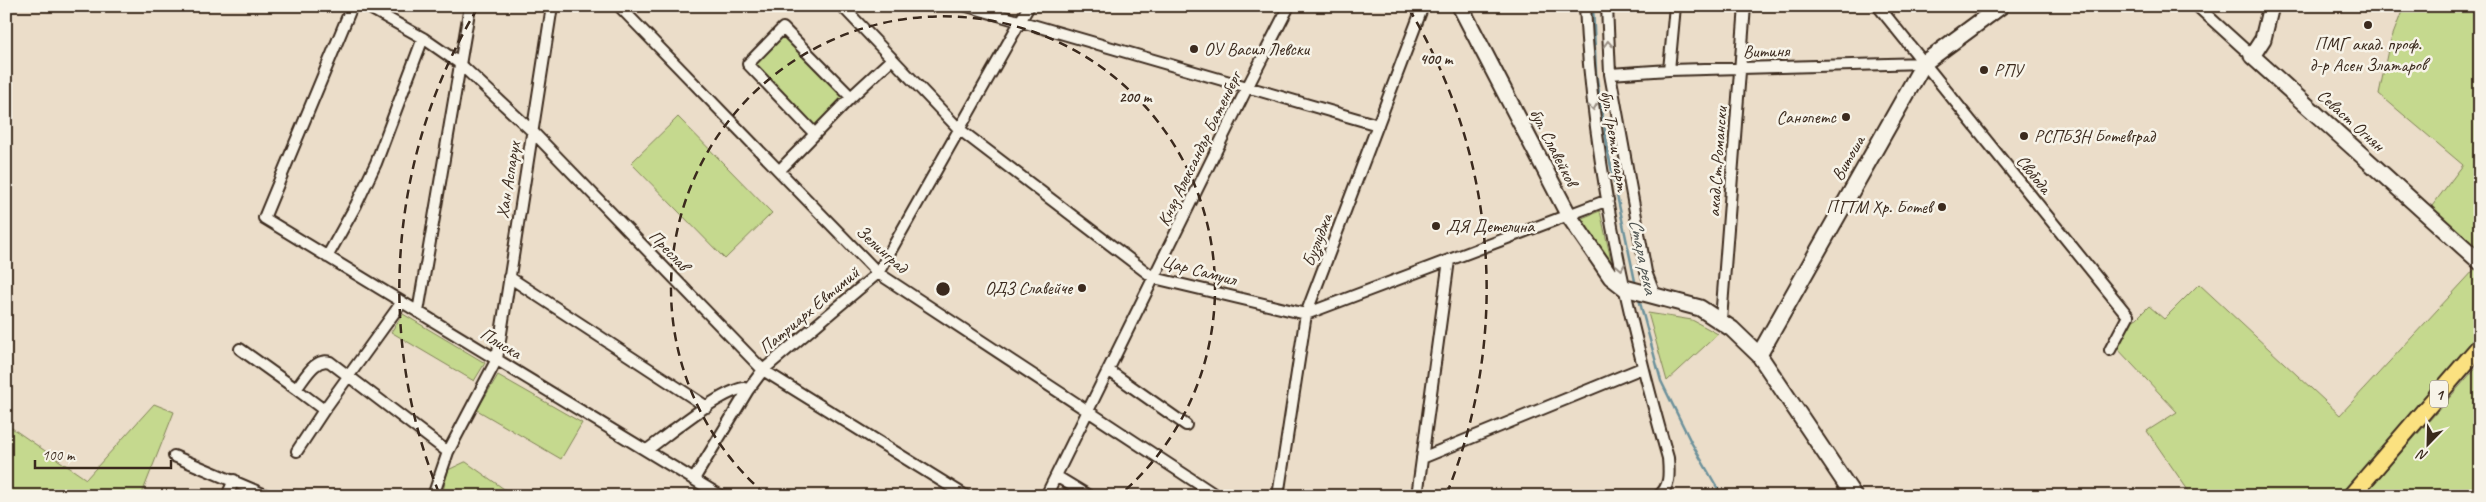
<svg xmlns="http://www.w3.org/2000/svg" width="2486" height="502" font-family="Caveat,sans-serif">
  <style>
    .green { fill: #c5d98e; stroke: #808256 }
    .lines { fill: none; stroke-linecap: round; stroke-linejoin: round }
    .stream { stroke: #6c919b; stroke-width: 2.5 }
    .street-casing { stroke: #3b2a1e; stroke-width: 14 }
    .secondary-casing { stroke: #3b2a1e; stroke-width: 19 }
    .primary-casing { stroke: #3b2a1e; stroke-width: 20 }
    .street { stroke: #f7f3e8; stroke-width: 10 }
    .secondary { stroke: #f7f3e8; stroke-width: 15 }
    .primary { stroke: #fbe180; stroke-width: 16 }
    .oneway { stroke: #998e83 }
    .ring { fill: none; stroke: #3b2a1e; stroke-width: 2.5; stroke-dasharray: 9 6 }
    .poi-dot { fill: #3b2a1e; stroke: #f7f3e8; stroke-width: 2 }
    .labels { text-anchor: middle; stroke-width: 5; stroke-linejoin: round; paint-order: stroke }
    .shield { fill: #f7f3e8; stroke: #73665b; stroke-width: 1 }
    .shield-label { font-size: 16px; font-weight: bold; fill: #3b2a1e }
    .poi-label { font-size: 18px; fill: #3b2a1e; stroke: #f7f3e8; text-anchor: start }
    .street-label { font-size: 18px; fill: #3b2a1e; stroke: #f7f3e8 }
    .water-label { font-size: 19px; font-style: italic; fill: #505552; stroke: #f7f3e8 }
    .centre { fill: #3b2a1e; stroke: #f7f3e8; stroke-width: 2.5 }
    .ring-label { font-size: 15px; text-anchor: middle; font-weight: bold; fill: #3b2a1e; stroke: #f7f3e8; stroke-width: 5; stroke-linejoin: round; paint-order: stroke }
  </style>
  <rect width="100%" height="100%" fill="#ebddc9"/>
  <filter id="ink" filterUnits="userSpaceOnUse"><feTurbulence type="fractalNoise" baseFrequency=".02" numOctaves="2"/><feDisplacementMap in="SourceGraphic" scale="10" xChannelSelector="R" yChannelSelector="G"/><feConvolveMatrix kernelMatrix="1 2 1 2 8 2 1 2 1" color-interpolation-filters="sRGB"/></filter>
  <g filter="url(#ink)">
    <!-- green -->
    <path class="green" d="M2404,6H2480V252L2429,210L2463,165L2379,94L2389,45Z
      M784,34L845,98L815,126L754,62Z
      M678,117L772,213L725,259L631,163Z
      M1600,211L1612,264L1603,254L1582,218Z
      M2475,269L2480,273V333L2402,424L2392,439L2342,496H2192L2147,431L2177,412L2116,347L2129,322L2137,318L2149,306L2164,319L2199,284L2340,415Z
      M1648,313L1692,320L1718,334L1667,381Z
      M403,314L485,363L474,381L391,332Z
      M2480,363V496L2449,490L2423,493L2389,491L2383,496H2363Z
      M498,375L582,423L561,459L477,410Z
      M154,404L174,412L141,496H6V424L86,479Z
      M465,462H466L514,496H450L443,491L448,470Z"/>
    <g class="lines">
      <!-- stream -->
      <path class="stream" d="M1593,6L1596,73L1609,157L1636,286
        M1639,299L1661,381L1691,442L1722,496"/>
      <defs>
        <path id="street" d="M352,6L264,218L721,496
          M366,6L423,38L459,63L532,131L763,370L966,496
          M619,6L878,273L1217,496
          M842,6L959,129L1154,278L1306,314L1608,200
          M967,6L1378,125
          M1585,6C1592,158 1626,313 1668,458C1669,472 1671,487 1658,496
          M1607,6L1610,74L1646,272L1656,298
          M1878,6L2128,316L2110,350
          M2197,6L2252,56
          M1669,70L1675,6
          M1610,74L1669,70L1924,63
          M851,97L892,59
          M779,171L851,97L783,28L748,64L815,134
          M327,257L356,205L376,163L423,38
          M509,277L707,407
          M418,312L470,6
          M1721,320L1745,6
          M240,349L296,389C305,378 315,357 330,362L448,452
          M1108,370L1186,425
          M296,389L324,410
          M647,450C669,434 719,392 744,388L748,390
          M297,451L324,410L402,302
          M174,456L268,496
          M1422,458L1642,368
          M1056,476L1089,496
          M694,479L748,390L763,370L878,273L1029,6
          M227,496L234,480
          M433,496L448,452L497,359L552,6
          M1046,496L1247,88L1289,6
          M1278,496L1306,314L1423,6
          M1417,496L1449,260"/>
        <path id="secondary" d="M1460,6L1569,216L1611,277L1625,288L1700,308L1732,329L1759,355L1854,496
          M2271,6L2263,39L2252,56L2480,262
          M1759,355L1924,63L2001,6"/>
        <path id="primary" d="M2351,496L2480,346"/>
      </defs>
      <!-- street casing -->
      <use href="#street" class="street-casing"/>
      <!-- secondary casing -->
      <use href="#secondary" class="secondary-casing"/>
      <!-- primary casing -->
      <use href="#primary" class="primary-casing"/>
      <!-- street -->
      <use href="#street" class="street"/>
      <!-- secondary -->
      <use href="#secondary" class="secondary"/>
      <!-- primary -->
      <use href="#primary" class="primary"/>
    </g>
    <!-- one-way arrows -->
    <defs><path id="oneway-chevron" d="M-2-3.5L2.5 0L-2 3.5" fill="none" stroke-width="1.6" stroke-linecap="round" stroke-linejoin="round" transform="scale(1.25)"/></defs>
    <g class="oneway">
      <use href="#oneway-chevron" transform="translate(1608 44) rotate(-93)"/>
      <use href="#oneway-chevron" transform="translate(1593 107) rotate(81)"/>
      <use href="#oneway-chevron" transform="translate(1621 267) rotate(80)"/>
    </g>
  </g>
  <!-- distance rings -->
  <g class="ring">
    <path d="M765 494A272 272 0 1 1 1121 494"/>
    <path d="M439 493A544 544 0 0 1 477 9M1409 9A544 544 0 0 1 1447 493"/>
  </g>
  <!-- markers -->
  <g class="poi-dot">
    <circle cx="2368" cy="25" r="5"/>
    <circle cx="1194" cy="49" r="5"/>
    <circle cx="1984" cy="70" r="5"/>
    <circle cx="1846" cy="117" r="5"/>
    <circle cx="2024" cy="136" r="5"/>
    <circle cx="1942" cy="207" r="5"/>
    <circle cx="1436" cy="226" r="5"/>
    <circle cx="1082" cy="288" r="5"/>
  </g>
  <g class="labels">
    <!-- shield labels -->
    <rect class="shield" x="2430" y="380.5" width="18" height="27" rx="4"/>
    <g class="shield-label">
      <text x="2439" y="400">1</text>
    </g>
    <!-- poi labels -->
    <g class="poi-label">
      <text x="2368" y="50" text-anchor="middle">ПМГ акад. проф.<tspan x="2368" dy="21">д-р Асен Златаров</tspan></text>
      <text x="1204" y="55">ОУ Васил Левски</text>
      <text x="1994" y="76">РПУ</text>
      <text x="1836" y="123" text-anchor="end">Санопетс</text>
      <text x="2034" y="142">РСПБЗН Ботевград</text>
      <text x="1932" y="213" text-anchor="end">ПГТМ Хр. Ботев</text>
      <text x="1446" y="232">ДЯ Детелина</text>
      <text x="1072" y="294" text-anchor="end">ОДЗ Славейче</text>
    </g>
    <!-- street labels -->
    <g class="street-label">
      <text transform="translate(1766 51) rotate(-1)" y="6">Витиня</text>
      <text transform="translate(2351 120) rotate(42)" y="6">Севаст Огнян</text>
      <text transform="translate(1615 141) rotate(81)" y="6">бул. Трети март</text>
      <text transform="translate(1554 147) rotate(63)" y="6">бул. Славейков</text>
      <text transform="translate(1199 149) rotate(-64)" y="6">Княз Александър Батенберг</text>
      <text transform="translate(1848 158) rotate(-60)" y="6">Витоша</text>
      <text transform="translate(1717 162) rotate(-86)" y="6">акад.Ст.Романски</text>
      <text transform="translate(2034 174) rotate(51)" y="6">Свобода</text>
      <text transform="translate(508 180) rotate(-81)" y="6">Хан Аспарух</text>
      <text transform="translate(1317 240) rotate(-69)" y="6">Бузлуджа</text>
      <text transform="translate(882 249) rotate(42)" y="6">Зелинград</text>
      <text transform="translate(669 250) rotate(46)" y="6">Преслав</text>
      <text transform="translate(1199 270) rotate(15)" y="6">Цар Самуил</text>
      <text transform="translate(809 310) rotate(-40)" y="6">Патриарх Евтимий</text>
      <text transform="translate(501 343) rotate(31)" y="6">Плиска</text>
    </g>
    <!-- water labels -->
    <g class="water-label">
      <text transform="translate(1644 256) rotate(78)" y="7">Стара река</text>
    </g>
  </g>
  <circle cx="943" cy="289" r="8" class="centre"/>
  <g class="ring-label">
    <text x="1436" y="64">400 m</text>
    <text x="1135" y="102">200 m</text>
  </g>
  <!-- margin -->
  <rect width="2486" height="502" fill="none" stroke="#f7f3e8" stroke-width="25"/>
  <rect x="12" y="12" width="2461" height="477" fill="none" stroke="#3b2a1e" stroke-width="2" filter="url(#ink)"/>
  <!-- north arrow -->
  <g transform="translate(2428 444) rotate(203)" stroke="#f7f3e8" stroke-width="4" paint-order="stroke">
  <path d="M0-4L9 19L0 12L-9 19Z" fill="#3b2a1e"/>
  <text y="-8" font-size="14" font-weight="bold" text-anchor="middle" fill="#3b2a1e">N</text>
  </g>
  <!-- scale -->
  <path d="M35 460v8h136v-8" fill="none" stroke="#3b2a1e" stroke-width="2.5"/>
  <text x="42" y="460" font-size="15" fill="#3b2a1e" stroke="#f7f3e8" stroke-width="4" paint-order="stroke">100 m</text>
</svg>
